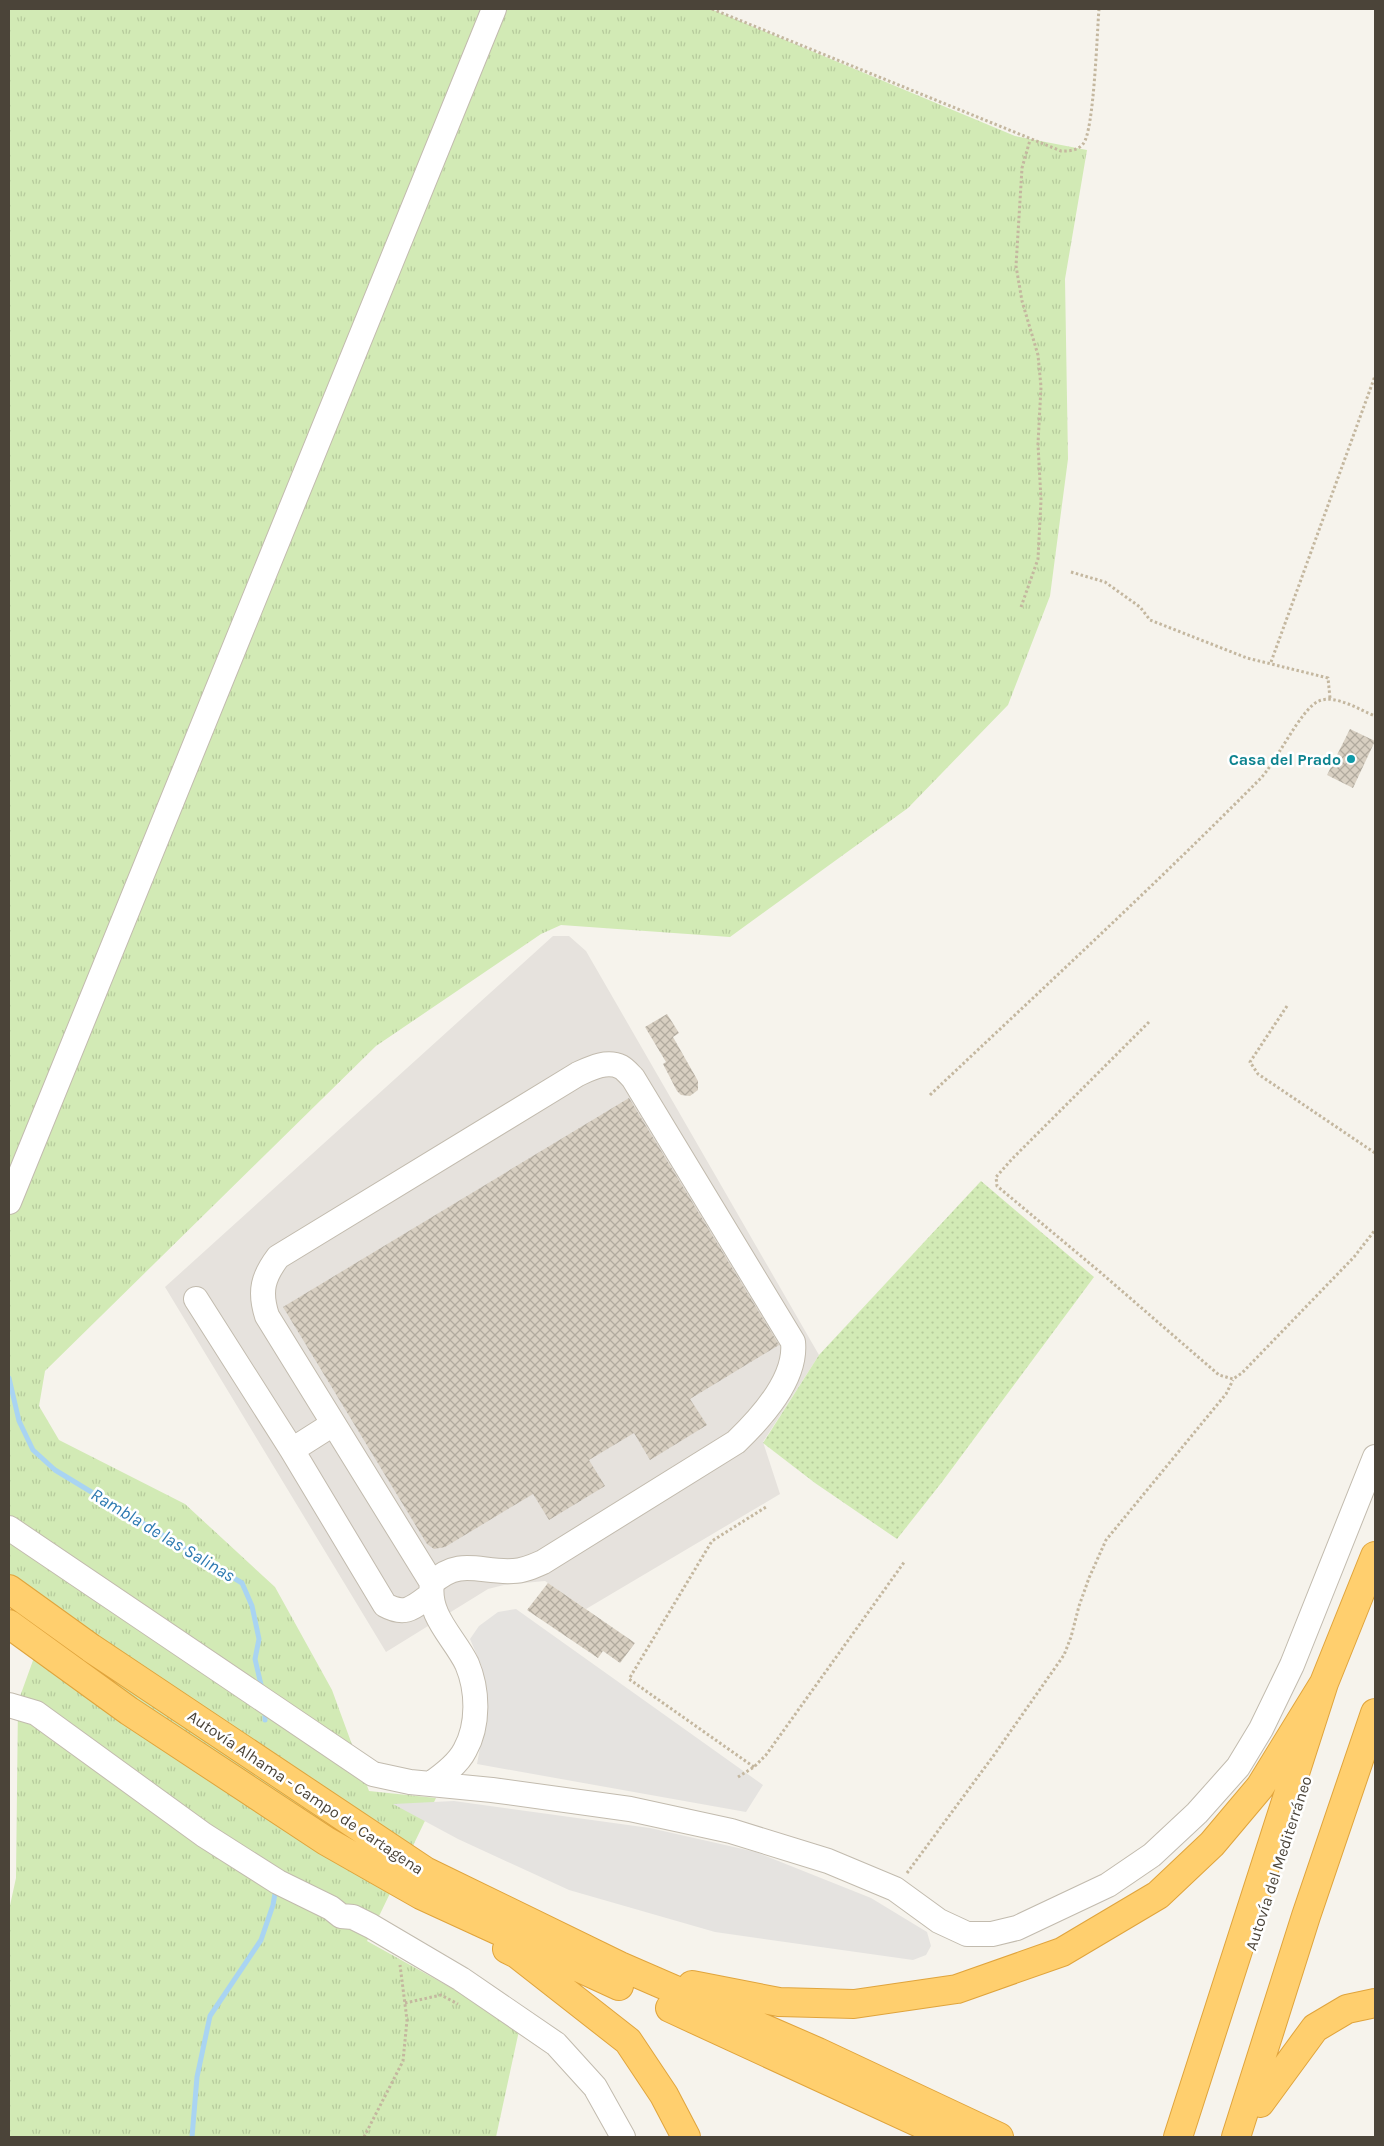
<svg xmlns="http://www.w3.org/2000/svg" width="1384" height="2146" font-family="Karla,sans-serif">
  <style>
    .industrial { fill: #e6e2dd }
    .grass { fill: url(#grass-dots) }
    .park { fill: url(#park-tufts) }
    .parking { fill: #e5e3e0 }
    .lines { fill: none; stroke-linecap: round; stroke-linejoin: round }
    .stream { stroke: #a9d4f2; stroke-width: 5 }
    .building { fill: url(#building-cross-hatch) }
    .minor-casing { stroke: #c2bbae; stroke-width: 26 }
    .highway-casing { stroke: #e0a43c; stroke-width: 30 }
    .path { stroke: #c4b79f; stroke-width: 3; stroke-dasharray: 2.5 2.5; stroke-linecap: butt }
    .minor { stroke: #fff; stroke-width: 24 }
    .highway { stroke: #ffcf6e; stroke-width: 28 }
    .culture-dot { fill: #0f9aa8; stroke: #fff; stroke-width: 2 }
    .labels { text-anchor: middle; stroke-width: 5; stroke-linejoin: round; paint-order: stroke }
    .culture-label { font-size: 16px; font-weight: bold; fill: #0d838f; stroke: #fff; text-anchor: end }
    .street-label { font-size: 16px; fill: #4b4439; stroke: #fff }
    .water-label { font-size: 18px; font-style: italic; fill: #2e7ab2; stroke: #fff }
  </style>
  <defs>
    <pattern id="grass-dots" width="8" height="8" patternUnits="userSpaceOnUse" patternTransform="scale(1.25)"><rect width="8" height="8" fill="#d2eab5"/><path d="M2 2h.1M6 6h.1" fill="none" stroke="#b6ca9c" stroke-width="1.8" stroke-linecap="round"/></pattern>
    <pattern id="park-tufts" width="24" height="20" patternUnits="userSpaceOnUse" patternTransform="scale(1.25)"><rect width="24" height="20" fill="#d2eab5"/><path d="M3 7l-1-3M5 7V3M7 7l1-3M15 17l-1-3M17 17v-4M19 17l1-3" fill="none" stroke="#b6ca9c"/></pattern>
    <pattern id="building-cross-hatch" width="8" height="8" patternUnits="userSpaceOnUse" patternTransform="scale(1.25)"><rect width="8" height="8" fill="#d8cfc1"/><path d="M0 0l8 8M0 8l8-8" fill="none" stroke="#b1aa9e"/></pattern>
  </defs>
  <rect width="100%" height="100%" fill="#f6f3ec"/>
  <!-- industrial -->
  <path class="industrial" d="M553,936H569L586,951L819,1355L763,1442L780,1494L586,1609L545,1581L504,1585L488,1589L386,1652L165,1287Z"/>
  <!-- grass -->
  <path class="grass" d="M981,1181L1094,1277L942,1482L897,1539L815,1483L763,1443L819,1355Z"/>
  <!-- park -->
  <path class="park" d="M9,9H711L1015,136L1087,150L1065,279L1068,459L1050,596L1008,705L908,808L730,937L561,925L541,934L376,1046L45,1371L39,1406L59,1440L185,1504L275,1587L332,1690L369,1791L436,1798L367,1941L520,2026L496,2137H9V1910L16,1878L18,1702L49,1616L9,1592Z"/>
  <!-- parking -->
  <path class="parking" d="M516,1609L763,1785L746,1812L477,1764L485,1721L486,1692L482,1667L470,1639L479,1626L498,1612Z
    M454,1801L650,1828L756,1852L871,1898L927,1932L931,1946L926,1955L913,1960L715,1932L569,1890L458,1839L393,1804Z"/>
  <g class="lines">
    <!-- stream -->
    <path class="stream" d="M9,1378L19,1421L33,1450L55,1470L242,1583L252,1606L259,1639L255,1659L262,1689
      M265,1709V1720
      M192,2137L197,2077L210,2016L261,1940L273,1905L276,1888"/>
  </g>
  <!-- building -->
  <path class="building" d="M1350,729L1375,741L1353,788L1327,775Z
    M667,1014L679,1033L673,1037L698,1081V1090L690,1096L681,1095L677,1091L663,1064L666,1062L645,1027Z
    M629,1098L779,1345L690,1399L707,1425L650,1460L634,1433L589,1460L605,1486L549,1520L533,1494L445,1547L434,1549L427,1544L283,1307Z
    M548,1583L635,1643L620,1663L603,1651L598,1658L527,1610Z"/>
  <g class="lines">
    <defs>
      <path id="minor" d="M9,1202L494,9
        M196,1299L292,1450L385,1605C405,1616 413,1608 429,1596
        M292,1450L333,1424
        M9,1528L373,1774L410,1782L492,1790L630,1809L731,1831L828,1861L895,1889L939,1921L967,1934H992L1017,1928L1108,1885L1152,1855L1197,1813L1238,1767L1261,1729L1292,1665L1375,1457
        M9,1705L36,1713L204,1835L278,1882L331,1908L341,1916L353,1917L371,1926L461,1979L556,2044L595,2087L623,2137
        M430,1784C443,1775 458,1764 465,1750C479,1725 478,1690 467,1664C454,1637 427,1616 432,1583C460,1557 480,1573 513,1571C523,1571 534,1566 543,1562L736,1442C761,1418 797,1379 793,1342L633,1078C630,1075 625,1069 621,1067C607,1060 591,1068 578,1074L278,1257C263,1277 259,1291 267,1316L432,1583"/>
      <path id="highway" d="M9,1589L91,1648L425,1871L620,1966L818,2052L999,2137
        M9,1624L129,1711L326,1841L421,1895L619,1986
        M507,1949L517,1954L628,2041L664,2095L686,2137
        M692,1985L779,2002L854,2004L957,1989L1062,1952L1158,1895L1212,1844L1260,1787L1324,1683
        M670,2008L950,2137
        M1260,2103L1315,2028L1347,2009L1375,2003
        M1178,2137L1324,1683L1375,1556
        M1236,2137L1306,1916L1375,1713"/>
    </defs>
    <!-- minor casing -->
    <use href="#minor" class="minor-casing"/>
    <!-- highway casing -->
    <use href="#highway" class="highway-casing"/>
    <!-- path -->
    <path class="path" d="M712,9L1061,151C1069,151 1077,151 1083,144C1094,132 1097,32 1099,9
      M1071,572L1105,582L1140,607L1150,620L1247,658L1328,678L1330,698
      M1021,607L1038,559L1041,500L1038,444L1041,387L1038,355L1022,301L1016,266L1022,168L1030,140
      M1271,662L1375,376
      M1287,1006L1250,1062L1258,1074L1375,1153
      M1149,1022L1013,1158L996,1177L997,1186L1100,1272L1219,1375L1233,1379L1242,1373L1354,1257L1375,1230
      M930,1095C1041,990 1153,887 1260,779C1276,763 1301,708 1319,701C1335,694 1360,710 1375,716
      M754,1767L629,1679L712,1541L766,1507
      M738,1777L754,1767L766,1755L905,1561
      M907,1873L994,1755L1064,1655L1071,1637L1079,1606L1089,1578L1106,1540L1226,1394L1233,1380
      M405,2003L441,1995L458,2004
      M364,2137L403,2061L407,2020L400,1965"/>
    <!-- minor -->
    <use href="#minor" class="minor"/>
    <!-- highway -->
    <use href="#highway" class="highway"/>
  </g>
  <!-- markers -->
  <circle class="culture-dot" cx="1351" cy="759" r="5"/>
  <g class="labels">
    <!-- culture labels -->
    <g class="culture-label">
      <text x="1341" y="765">Casa del Prado</text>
    </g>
    <!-- street labels -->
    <g class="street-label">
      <text transform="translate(306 1792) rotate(34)" y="6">Autovía Alhama - Campo de Cartagena</text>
      <text transform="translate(1278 1863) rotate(-72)" y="6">Autovía del Mediterráneo</text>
    </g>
    <!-- water labels -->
    <g class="water-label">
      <text transform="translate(163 1535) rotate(31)" y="6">Rambla de las Salinas</text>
    </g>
  </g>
  <!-- border -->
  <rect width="1384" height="2146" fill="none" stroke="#4b4439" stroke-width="20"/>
</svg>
